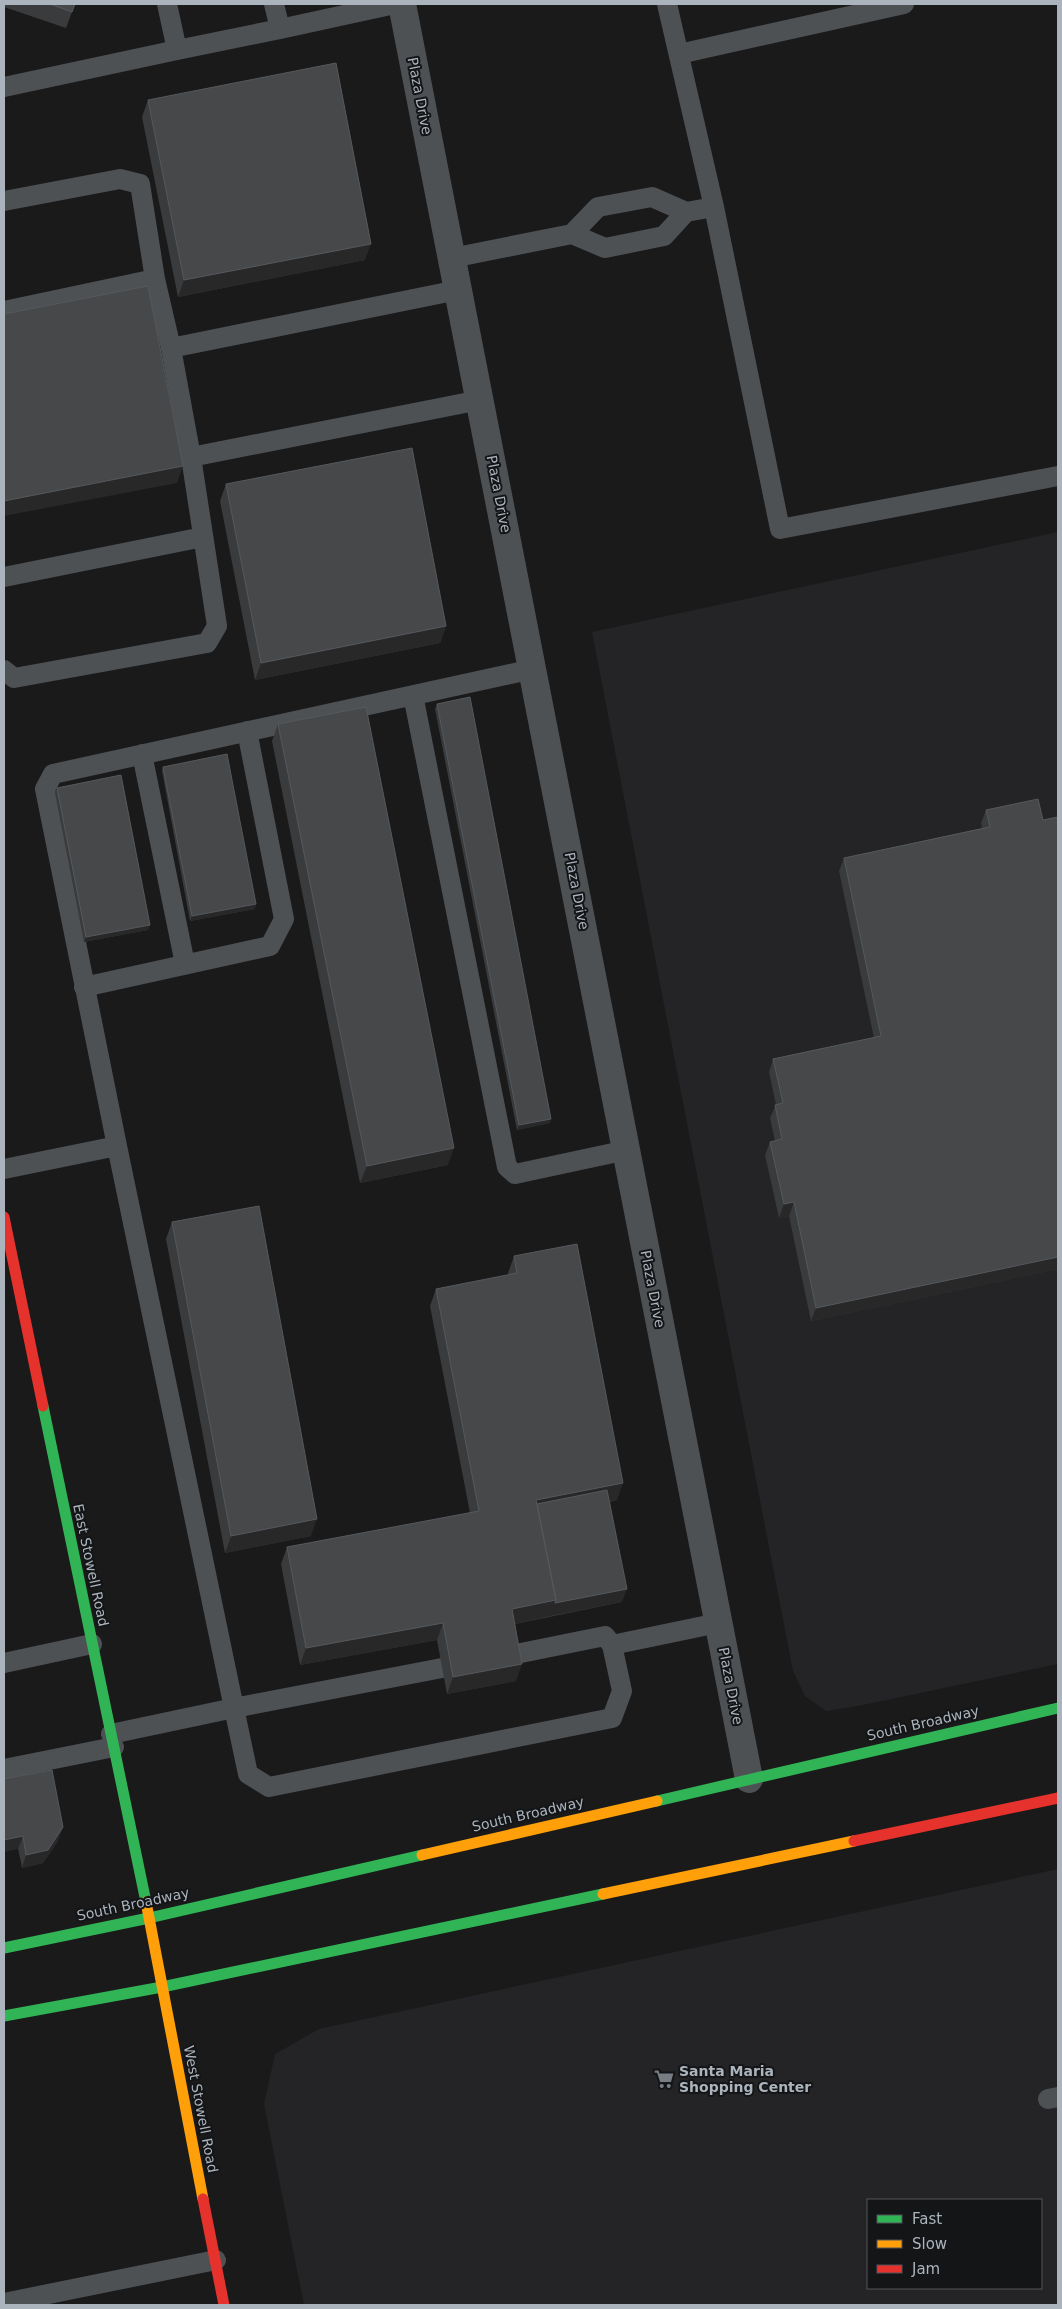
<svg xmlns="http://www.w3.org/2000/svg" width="1062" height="2309" font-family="'DejaVu Sans',sans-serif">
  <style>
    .built { fill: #242427; fill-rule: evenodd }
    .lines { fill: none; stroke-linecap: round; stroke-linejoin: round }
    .lane { stroke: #4e5154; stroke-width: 20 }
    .street { stroke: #4e5154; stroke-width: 28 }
    .fast { stroke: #30b455; stroke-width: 11 }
    .slow { stroke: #ff9f0a; stroke-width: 11 }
    .jam { stroke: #e5322d; stroke-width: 11 }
    .wall { fill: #3a3b3d }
    .shaded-wall { fill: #282829 }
    .building { fill: #47484a; stroke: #56595c }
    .labels { text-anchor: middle; stroke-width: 4; stroke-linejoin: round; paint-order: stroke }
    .street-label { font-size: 14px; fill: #abb3bc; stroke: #141517 }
    .poi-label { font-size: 14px; font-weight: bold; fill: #abb3bc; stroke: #141517; text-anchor: start }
  </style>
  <rect width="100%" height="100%" fill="#1a1a1b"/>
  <!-- built -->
  <path class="built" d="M1058,532V1664L858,1706L826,1711L805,1696L793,1671L592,632Z
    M1058,1869V2305H304L264,2104L275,2054L319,2029ZM868,2200H1041V2288H868Z"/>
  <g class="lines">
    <!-- lane -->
    <path class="lane" d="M667,4L714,207L780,529L1058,476
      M280,29L395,4
      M177,50L280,29L274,4
      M679,54L904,4
      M4,87L177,50L167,4
      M4,201L120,179L140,184L155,279L171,348L191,457L217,626L207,643L14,678L4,670
      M572,234L605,248L664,236L686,212
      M452,258L572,234L598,207L652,197L686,212L714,207
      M4,311L155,279
      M171,348L458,290
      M191,457L480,400
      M4,577L203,537
      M413,695L507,1167L515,1174L627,1150
      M142,754L185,964
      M84,987L270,946L284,919L247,731
      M4,1169L117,1146L45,789L53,774L533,669
      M511,1655L605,1636L612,1645
      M4,1663L92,1644
      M442,1668L234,1708L248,1774L269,1787L612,1718L622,1691L612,1645L718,1623
      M111,1734L234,1708L117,1146
      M4,1769L114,1747
      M1048,2099L1058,2097
      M4,2303L216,2260"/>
    <!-- street -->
    <path class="street" d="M402,4L749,1779"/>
    <!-- fast -->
    <path class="fast" d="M43,1406L146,1902
      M657,1801L1058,1708
      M4,1948L149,1918L422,1855
      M4,2016L162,1987L603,1894"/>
    <!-- slow -->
    <path class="slow" d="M422,1855L657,1801
      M603,1894L854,1841
      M146,1902L203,2199"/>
    <!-- jam -->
    <path class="jam" d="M4,1217L43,1406
      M854,1841L1058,1798
      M203,2199L224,2305"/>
  </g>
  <!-- wall -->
  <path class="wall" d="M4,4H75L66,28L4,7Z
    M148,100L365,260L178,297L142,117Z
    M226,484L446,626L440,643L255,680L220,501Z
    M437,704L550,1123L517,1130L435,709Z
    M278,724L448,1165L360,1183L272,741Z
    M163,767L255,909L190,921L162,771Z
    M57,788L150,925L148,930L84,942L55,793Z
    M986,810L1043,820L1058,817V1269L811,1321L789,1216L779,1218L765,1155L770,1142L775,1141L770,1118L776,1105L769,1072L773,1059L874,1038L839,871L844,858L982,828L981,823Z
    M172,1222L311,1536L225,1553L166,1239Z
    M514,1256L617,1500L610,1502L622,1602L515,1624L516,1681L447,1694L437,1640L300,1665L281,1564L287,1547L470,1513L430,1306L436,1289L509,1275L508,1273Z
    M4,1779L58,1841L43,1863L22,1868Z"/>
  <!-- shaded-wall -->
  <path class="shaded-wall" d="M371,244L365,260L178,297L184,280Z
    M183,466L177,483L4,516V501Z
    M446,626L440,643L255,680L261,663Z
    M256,904L255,909L190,921L192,916Z
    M150,925L148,930L84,942L86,937Z
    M551,1119L550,1123L517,1130L519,1125Z
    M454,1148L448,1165L360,1183L367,1166Z
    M794,1202L789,1216L779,1218L784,1204Z
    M1058,1257V1269L811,1321L816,1308Z
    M623,1483L617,1500L537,1515L536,1500Z
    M317,1519L311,1536L225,1553L231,1536Z
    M627,1589L622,1602L550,1616L555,1603Z
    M556,1600L550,1616L506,1626L512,1609Z
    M443,1623L437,1640L300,1665L306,1648Z
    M522,1664L516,1681L447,1694L453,1677Z
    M63,1827L58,1841L43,1863L22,1868L26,1855Z
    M23,1836L18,1849L4,1852V1840Z"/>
  <!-- building -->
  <path class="building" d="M50,4H75L72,12Z
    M336,63L371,244L184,280L148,100Z
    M148,286L183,466L4,501V314Z
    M412,448L446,626L261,663L226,484Z
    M470,697L551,1119L519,1125L437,704Z
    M366,707L454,1148L367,1166L278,724Z
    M227,754L256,904L192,916L163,767Z
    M121,775L150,925L86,937L57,788Z
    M1038,799L1043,820L1058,817V1257L816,1308L794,1202L784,1204L770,1142L782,1139L775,1105L783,1103L773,1059L881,1036L844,858L990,827L986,810Z
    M259,1206L317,1519L231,1536L172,1222Z
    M577,1244L623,1483L536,1500L556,1600L512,1609L522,1664L453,1677L443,1623L306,1648L287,1547L479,1511L436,1289L517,1273L514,1256Z
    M607,1490L627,1589L555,1603L556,1600L537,1504Z
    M52,1770L63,1827L48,1850L26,1855L23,1836L4,1840V1779Z"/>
  <!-- icons -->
  <defs>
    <symbol id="supermarket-bare" viewBox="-9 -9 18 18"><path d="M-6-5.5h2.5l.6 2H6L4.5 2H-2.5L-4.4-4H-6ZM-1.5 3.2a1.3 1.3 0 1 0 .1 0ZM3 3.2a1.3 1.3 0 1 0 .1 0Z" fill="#787d84" stroke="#141517" stroke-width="2.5" paint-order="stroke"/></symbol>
  </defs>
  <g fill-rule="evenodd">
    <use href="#supermarket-bare" x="650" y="2065" width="28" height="28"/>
  </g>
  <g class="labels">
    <!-- street labels -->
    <g class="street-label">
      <text transform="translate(420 96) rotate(79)" y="5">Plaza Drive</text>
      <text transform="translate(499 494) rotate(79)" y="5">Plaza Drive</text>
      <text transform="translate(577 891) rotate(79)" y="5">Plaza Drive</text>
      <text transform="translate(653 1289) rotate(79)" y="5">Plaza Drive</text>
      <text transform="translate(91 1565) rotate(78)" y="5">East Stowell Road</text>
      <text transform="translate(731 1686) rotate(79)" y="5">Plaza Drive</text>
      <text transform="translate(923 1723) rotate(-13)" y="5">South Broadway</text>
      <text transform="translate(528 1814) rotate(-13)" y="5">South Broadway</text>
      <text transform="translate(133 1904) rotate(-12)" y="5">South Broadway</text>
      <text transform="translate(201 2109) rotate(79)" y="5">West Stowell Road</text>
    </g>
    <!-- poi labels -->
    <g class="poi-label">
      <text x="679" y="2076">Santa Maria<tspan x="679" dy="16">Shopping Center</tspan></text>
    </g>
  </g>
  <!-- border -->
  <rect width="1062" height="2309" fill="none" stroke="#abb3bc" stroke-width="10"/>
  <!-- legend -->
  <rect x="867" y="2199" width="175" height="90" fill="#141517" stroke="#505459"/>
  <rect x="877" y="2215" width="25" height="8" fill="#30b455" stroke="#505459"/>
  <text x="912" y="2224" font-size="15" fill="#abb3bc">Fast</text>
  <rect x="877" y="2240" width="25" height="8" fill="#ff9f0a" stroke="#505459"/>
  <text x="912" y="2249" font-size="15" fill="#abb3bc">Slow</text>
  <rect x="877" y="2265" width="25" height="8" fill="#e5322d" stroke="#505459"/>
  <text x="912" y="2274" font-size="15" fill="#abb3bc">Jam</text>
</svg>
